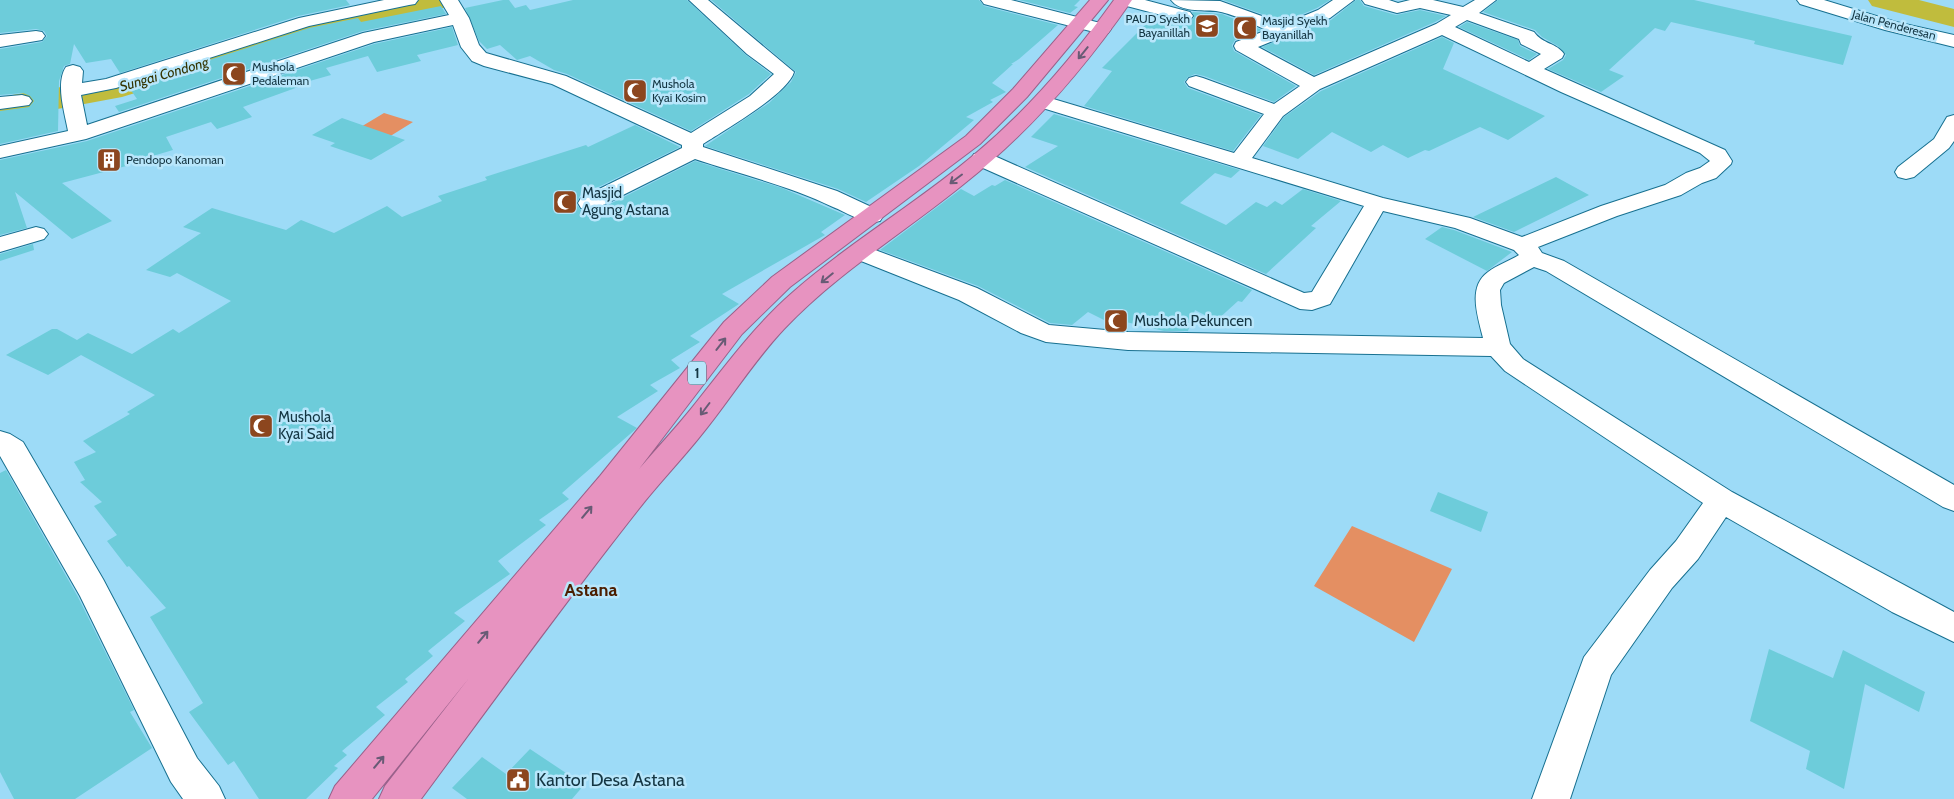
<svg xmlns="http://www.w3.org/2000/svg" width="1954" height="799" font-family="Cabin,sans-serif">
  <style>
    .green { fill: #e48f62 }
    .lines { fill: none; stroke-linecap: round; stroke-linejoin: round }
    .river { fill: #c0bc3d; fill-rule: evenodd }
    .building { fill: #6dccda }
    .minor-casing { stroke: #177090; stroke-width: 2 }
    .trunk-casing { stroke: #99618a; stroke-width: 2 }
    .minor { fill: #fff; fill-rule: evenodd }
    .trunk { fill: #e793c0; fill-rule: evenodd }
    .oneway { stroke: #685b75 }
    .labels { text-anchor: middle; stroke-width: 5; stroke-linejoin: round; paint-order: stroke }
    .far-poi-label { font-size: 12px; fill: #143643; stroke: #b8e6fb; text-anchor: start }
    .far-street-label { font-size: 12px; fill: #143643; stroke: #b8e6fb }
    .far-water-label { font-size: 14px; font-style: italic; fill: #343300; stroke: #b8e6fb }
    .shield { fill: #b8e6fb; stroke: #456b7a; stroke-width: 1 }
    .shield-label { font-size: 14px; font-weight: bold; fill: #143643 }
    .poi-label { font-size: 15px; fill: #143643; stroke: #b8e6fb; text-anchor: start }
    .quarter-label { font-size: 18px; font-weight: bold; fill: #4c1e01; stroke: #b8e6fb }
    .near-poi-label { font-size: 18px; fill: #143643; stroke: #b8e6fb; text-anchor: start }
  </style>
  <rect width="100%" height="100%" fill="#9ddbf7"/>
  <!-- green -->
  <path class="green" d="M384,113L413,122L384,140L354,131Z
    M1352,526L1452,569L1414,642L1314,586Z"/>
  <g class="lines">
    <!-- river -->
    <path class="river" d="M391,0H457L453,6L361,24L122,97L52,110L0,117V97L116,78L282,26L358,6Z
      M1868,0H1919L1954,9V27L1872,6Z"/>
  </g>
  <!-- building -->
  <path class="building" d="M0,0H346L350,5L298,16L120,73L111,59L86,63L74,44L70,64L64,66L59,81L58,131L0,144V111L29,107L34,101L30,96L23,93L0,95V49L42,42L47,36L44,31L36,29L0,33Z
    M503,0H509L515,8L526,5L530,10L573,0H687L746,55L771,74L749,94L691,131L567,74L554,70L530,56L517,60L500,45L487,49L479,41L465,8Z
    M711,0H979L984,6L1058,25L1019,59L1011,64H1013L992,83L1006,92L990,100L993,102L966,117L974,120L919,166L866,202L838,189L705,146L769,103L791,82L796,72Z
    M1019,0H1080L1074,6L1078,7L1070,13Z
    M1223,0H1330L1317,8L1284,22Z
    M1356,0H1360L1364,6L1396,15L1420,10L1446,16L1435,22L1314,75L1262,47L1331,20Z
    M1498,0H1694L1852,36L1843,65L1754,44L1755,41L1671,22L1665,31L1655,28L1609,70L1624,76L1601,92L1548,69L1563,60L1566,55L1558,46L1542,37L1535,30L1483,12Z
    M441,6L446,14L363,31L119,112L115,106L137,99L128,86L309,28L358,18L361,22Z
    M1192,12L1222,14L1262,30L1235,40L1232,45L1234,51L1296,86L1274,102L1204,76L1195,74L1188,77L1184,82L1188,88L1261,115L1233,151L1084,106L1112,71L1102,68L1155,15L1184,23L1190,22L1194,17Z
    M1467,22L1518,40L1520,46L1537,54L1529,60L1459,27Z
    M452,27L458,45L417,55L421,61L377,72L368,56L326,68L331,75L299,84L301,86L243,107L252,117L217,129L211,122L166,137L173,150L129,163L130,165L62,183L112,221L72,239L15,192L27,228L0,235V160L87,141L374,44Z
    M1442,37L1454,43L1443,69L1545,116L1508,140L1480,127L1429,151L1425,150L1408,158L1383,145L1371,152L1332,132L1298,159L1263,146L1284,117L1321,91Z
    M1054,114L1240,170L1231,178L1215,173L1180,203L1226,225L1256,202L1267,207L1275,201L1282,205L1303,189L1341,201L1311,226L1316,228L1266,274L1025,167L1058,146L1031,137Z
    M342,118L405,140L371,160L330,146L335,143L312,135Z
    M635,125L680,147L580,196L576,204L581,210L589,212L598,210L695,161L782,188L845,215L821,232L825,235L722,294L739,304L690,336L700,342L671,360L680,368L650,385L658,391L617,417L637,428L562,493L569,499L539,520L546,525L498,561L510,574L454,613L465,621L428,651L433,656L405,679L408,682L376,707L385,715L342,751L347,755L334,766L338,768L306,799H259L234,761L228,765L189,712L203,703L150,617L166,608L129,566L127,567L107,541L117,535L94,506L102,502L80,482L85,480L74,462L96,452L83,441L130,414L127,412L155,395L81,355L48,375L6,355L52,329H57L77,340L88,333L132,354L173,329L179,333L231,301L177,273L170,277L146,270L201,233L183,227L212,208L286,230L301,220L334,233L387,206L402,217L442,201L438,196L487,180L485,177L586,145L588,147Z
    M1556,177L1589,195L1514,232L1473,217Z
    M1005,180L1252,290L1242,302L1238,301L1216,321L1195,310L1188,331H1164L1126,322L1120,328L1088,312L1072,325L1050,323L978,286L880,250L961,189L974,196L992,185L995,186Z
    M1442,227L1454,230L1512,252L1487,271L1425,239Z
    M33,244L34,250L0,261V254Z
    M6,470L78,597L134,710L130,712L152,748L75,799H14L0,772V473Z
    M1438,492L1488,512L1481,532L1430,511Z
    M1769,649L1833,678L1843,650L1925,692L1919,712L1865,684L1844,789L1806,769L1810,751L1750,721Z
    M530,749L584,785L572,799H467L452,788L482,757L506,774Z"/>
  <g class="lines">
    <defs>
      <path id="minor" d="M384,0H418L415,4L409,5L309,26L116,88L81,95L87,125L363,33L449,15L440,0H458L469,18L479,45L486,53L566,76L691,133L750,96L774,74L747,54L689,0H708L794,72C788,94 723,131 703,144V147L837,191L880,211L883,216L880,221C864,225 848,213 833,207C790,186 740,174 695,159L597,208L589,210L581,208L578,203L581,198L682,148V145L552,84L484,66L472,61L461,47L453,25L374,42L86,139L0,158V146L68,131C65,114 55,83 66,67L73,65L80,67L83,71L82,83L106,79L299,18Z
        M981,0H1011L1108,25L1111,29L1108,33L1102,34L984,4Z
        M1116,0H1145L1190,12L1193,16L1190,20L1184,21L1119,4Z
        M1171,0L1220,1L1284,24L1318,10L1333,0H1354L1330,18L1258,47L1314,77L1436,24L1451,15L1420,8L1397,13L1365,4L1362,0H1389L1398,3L1410,0H1433L1463,7L1475,0H1496L1479,13L1534,32C1542,44 1557,43 1564,54L1562,58L1544,69L1725,150L1732,161L1731,164L1716,178L1702,183L1681,195L1617,216L1538,247L1542,253L1564,261L1954,485V511L1943,507L1546,271L1534,267L1504,283L1500,290L1501,305L1510,344L1523,359L1732,492L1954,612V642L1892,612L1726,517L1698,559L1672,588L1611,675L1570,799H1532L1584,657L1650,570L1676,541L1703,503L1505,371L1491,356L1128,350L1046,342L1021,333L959,300L851,257L847,252L851,247L859,245L867,247L977,288L1049,325L1128,332L1483,338C1478,317 1467,287 1488,272C1497,265 1509,261 1519,255L1514,250L1455,228L1383,211L1330,304L1312,310L1300,309L974,164L971,159L974,154L982,153L990,154L1304,293L1312,292L1364,206L1036,106L1033,102L1036,98L1043,96L1050,98L1234,153L1264,114L1189,86L1186,82L1189,78L1196,76L1203,78L1274,104L1300,86L1236,50L1234,46L1236,42L1267,30C1251,24 1232,13 1216,11C1202,10 1180,12 1171,0ZM1467,20L1519,39L1521,44L1541,54L1529,62L1455,27ZM1442,35L1561,92L1700,153L1710,161L1700,168L1686,173L1665,185L1601,206L1522,237L1470,218L1383,198L1252,158L1283,116L1320,89Z
        M1797,0H1824L1896,22L1954,35V47L1885,30L1800,4Z
        M36,31L42,32L45,36L42,40L0,47V35Z
        M22,95L29,97L32,101L29,105L0,109V97Z
        M1954,115V141L1949,148L1914,177L1906,179L1898,177L1895,172L1898,167L1934,139L1947,117Z
        M36,227L44,229L48,234L44,239L0,252V237Z
        M0,431L10,434L23,442L103,579L197,758L219,786L225,799H183L171,782L80,596L0,456Z"/>
      <path id="trunk" d="M1090,0H1108L1027,97L980,144L790,287L742,334L639,469C656,449 674,430 691,409C723,369 753,327 792,293C850,242 917,203 975,154C1029,109 1074,56 1114,0H1132C1084,69 1031,131 965,183C905,232 838,272 784,329C752,363 728,403 698,439C681,460 662,480 645,501C568,598 495,699 421,799H379L385,786L469,678L372,799H329L335,786L600,476L724,322L772,277L966,136L1013,89Z"/>
    </defs>
    <!-- minor casing -->
    <use href="#minor" class="minor-casing"/>
    <!-- trunk casing -->
    <use href="#trunk" class="trunk-casing"/>
    <!-- minor -->
    <use href="#minor" class="minor"/>
    <!-- trunk -->
    <use href="#trunk" class="trunk"/>
  </g>
  <!-- one-way arrows -->
  <defs><path id="oneway-shaft" d="M-6 0H5M1.5-3L5.5 0L1.5 3" fill="none" stroke-width="1.6" stroke-linecap="round" stroke-linejoin="round" transform="scale(1.25)"/></defs>
  <g class="oneway">
    <use href="#oneway-shaft" transform="translate(1083 53) rotate(129)"/>
    <use href="#oneway-shaft" transform="translate(956 179) rotate(143)"/>
    <use href="#oneway-shaft" transform="translate(827 278) rotate(141)"/>
    <use href="#oneway-shaft" transform="translate(721 344) rotate(-52)"/>
    <use href="#oneway-shaft" transform="translate(705 409) rotate(127)"/>
    <use href="#oneway-shaft" transform="translate(587 512) rotate(-50)"/>
    <use href="#oneway-shaft" transform="translate(483 637) rotate(-50)"/>
    <use href="#oneway-shaft" transform="translate(379 762) rotate(-50)"/>
  </g>
  <!-- icons -->
  <defs>
    <symbol id="school-square" viewBox="-11 -11 22 22"><rect x="-9" y="-9" width="18" height="18" rx="4" fill="#8c461e" stroke="#b8e6fb"/><path d="M0-5L7-2L0 1L-7-2ZM-4 1L0 2.5L4 1V4Q0 6-4 4Z" fill="#fff"/></symbol>
    <symbol id="mosque-square" viewBox="-11 -11 22 22"><rect x="-9" y="-9" width="18" height="18" rx="4" fill="#8c461e" stroke="#b8e6fb"/><path d="M3.5-4.9A6 6 0 1 0 3.5 4.9A5 5 0 1 1 3.5-4.9Z" fill="#fff"/></symbol>
    <symbol id="building-square" viewBox="-11 -11 22 22"><rect x="-9" y="-9" width="18" height="18" rx="4" fill="#8c461e" stroke="#b8e6fb"/><path d="M-4-6H4V6H1V3H-1V6H-4ZM-2.5-4.3h1.7v1.8h-1.7ZM.8-4.3h1.7v1.8H.8ZM-2.5-1h1.7V.8h-1.7ZM.8-1h1.7V.8H.8Z" fill="#fff"/></symbol>
    <symbol id="civic-square" viewBox="-11 -11 22 22"><rect x="-9" y="-9" width="18" height="18" rx="4" fill="#8c461e" stroke="#b8e6fb"/><path d="M-.6-6.5H3V-4.5H.6V-3L4-1V1h2V6H-6V1h2V-1L-.6-3ZM-1.2 2.5V6h2.4V2.5Z" fill="#fff"/></symbol>
  </defs>
  <g fill-rule="evenodd">
    <use href="#school-square" x="1193" y="12" width="28" height="28"/>
    <use href="#mosque-square" x="1231" y="14" width="28" height="28"/>
    <use href="#mosque-square" x="220" y="60" width="28" height="28"/>
    <use href="#mosque-square" x="621" y="77" width="28" height="28"/>
    <use href="#building-square" x="95" y="146" width="28" height="28"/>
    <use href="#mosque-square" x="551" y="188" width="28" height="28"/>
    <use href="#mosque-square" x="1102" y="307" width="28" height="28"/>
    <use href="#mosque-square" x="247" y="412" width="28" height="28"/>
    <use href="#civic-square" x="504" y="766" width="28" height="28"/>
  </g>
  <g class="labels">
    <!-- far-poi labels -->
    <g class="far-poi-label">
      <text x="1190" y="23" text-anchor="end">PAUD Syekh<tspan x="1190" dy="14">Bayanillah</tspan></text>
      <text x="1262" y="25">Masjid Syekh<tspan x="1262" dy="14">Bayanillah</tspan></text>
      <text x="252" y="71">Mushola<tspan x="252" dy="14">Pedaleman</tspan></text>
      <text x="652" y="88">Mushola<tspan x="652" dy="14">Kyai Kosim</tspan></text>
      <text x="126" y="164">Pendopo Kanoman</text>
    </g>
    <!-- far-street labels -->
    <g class="far-street-label">
      <text transform="translate(1894 25) rotate(15)" y="4">Jalan Penderesan</text>
    </g>
    <!-- far-water labels -->
    <g class="far-water-label">
      <text transform="translate(164 74) rotate(-16)" y="5">Sungai Condong</text>
    </g>
    <!-- shield labels -->
    <rect class="shield" x="688" y="361.5" width="18" height="23" rx="4"/>
    <g class="shield-label">
      <text x="697" y="378">1</text>
    </g>
    <!-- poi labels -->
    <g class="poi-label">
      <text x="582" y="198">Masjid<tspan x="582" dy="17">Agung Astana</tspan></text>
      <text x="1134" y="326">Mushola Pekuncen</text>
      <text x="278" y="422">Mushola<tspan x="278" dy="17">Kyai Said</tspan></text>
    </g>
    <!-- quarter labels -->
    <g class="quarter-label">
      <text x="591" y="596">Astana</text>
    </g>
    <!-- near-poi labels -->
    <g class="near-poi-label">
      <text x="536" y="786">Kantor Desa Astana</text>
    </g>
  </g>
</svg>
